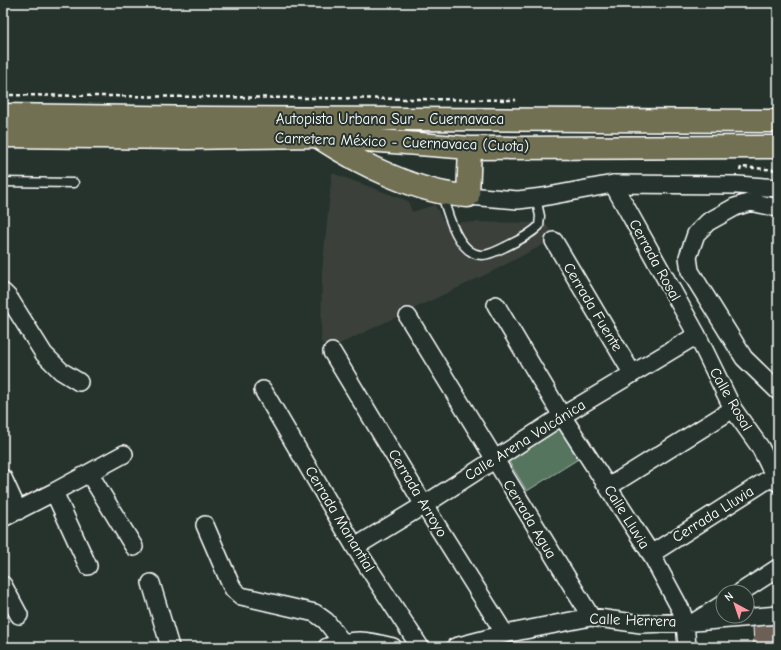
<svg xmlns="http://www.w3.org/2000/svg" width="781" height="650" font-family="'Comic Neue',sans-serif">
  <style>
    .built { fill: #3b403a }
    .green { fill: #54755f; stroke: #aabaaf }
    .building { fill: #6c6057; stroke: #fff }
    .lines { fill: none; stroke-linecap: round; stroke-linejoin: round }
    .lane-casing { stroke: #fff; stroke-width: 11 }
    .street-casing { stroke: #fff; stroke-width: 20 }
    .highway-casing { stroke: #fff; stroke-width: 25 }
    .path { stroke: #fff; stroke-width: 2.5; stroke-dasharray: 4 3; stroke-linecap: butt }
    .lane { stroke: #26332d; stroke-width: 8 }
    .street { stroke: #26332d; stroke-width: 17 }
    .highway { stroke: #716f52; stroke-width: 22 }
    .labels { text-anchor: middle; stroke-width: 4; stroke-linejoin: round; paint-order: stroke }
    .street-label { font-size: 15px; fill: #fff; stroke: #26332d }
  </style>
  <rect width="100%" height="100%" fill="#26332d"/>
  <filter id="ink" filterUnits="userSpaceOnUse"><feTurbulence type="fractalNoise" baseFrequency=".025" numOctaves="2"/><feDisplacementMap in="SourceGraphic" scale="8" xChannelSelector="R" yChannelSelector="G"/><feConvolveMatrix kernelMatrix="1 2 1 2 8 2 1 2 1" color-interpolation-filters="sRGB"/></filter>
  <g filter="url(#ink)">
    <!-- built -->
    <path class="built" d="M332,173L408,201L412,212L435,205L444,222L545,223L556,238L491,272L329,349L321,342L322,272Z"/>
    <!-- green -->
    <path class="green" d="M564,425L583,456L527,491L508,460Z"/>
    <!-- building -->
    <path class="building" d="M778,624V647H754L753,626Z"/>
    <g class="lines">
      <defs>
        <path id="lane" d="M3,182L74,183
          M442,194C447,212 458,255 482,255C490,255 498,250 505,247C517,241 529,236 539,226L540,216L536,198"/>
        <path id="street" d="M613,184L697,335L733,409L760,447L778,483
          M468,196L518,200L543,197L613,184L737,185L778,188
          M778,208L751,202L735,207L708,222L696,234L688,257L690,271L744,358L778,391
          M554,241L632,373
          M3,292L9,298L44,354L61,371L79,382
          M496,305L562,416L651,554L681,610L685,622L687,647
          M408,317L591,617
          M332,352L424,505L505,634
          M263,390L355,547L420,647
          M89,473L134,547
          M3,478L18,511
          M608,487L733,409
          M54,492L88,566
          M3,518L54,492L124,454
          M205,525L230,583L234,590L241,596L315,613L326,621L342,642
          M355,547L424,505L562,416L697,335
          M651,554L775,475
          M151,583L170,647
          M3,585L19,615
          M741,592L778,568
          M696,621L723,604
          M327,647C354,638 366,640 393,647
          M455,647L505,634L591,617L641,624L694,622L778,615"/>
        <path id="highway" d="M3,115L210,118L778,121
          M3,136L188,138L316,136L470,148L778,147
          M320,138C360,164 420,194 468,196L470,148"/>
      </defs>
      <!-- lane casing -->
      <use href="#lane" class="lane-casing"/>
      <!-- street casing -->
      <use href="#street" class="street-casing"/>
      <!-- highway casing -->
      <use href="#highway" class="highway-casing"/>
      <!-- path -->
      <path class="path" d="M3,95L516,100
        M740,171L741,167L778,170"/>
      <!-- lane -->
      <use href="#lane" class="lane"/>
      <!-- street -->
      <use href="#street" class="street"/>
      <!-- highway -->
      <use href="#highway" class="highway"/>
    </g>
  </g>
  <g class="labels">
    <!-- street labels -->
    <g class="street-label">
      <text x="390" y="124">Autopista Urbana Sur - Cuernavaca</text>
      <text transform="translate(402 142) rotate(2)" y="5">Carretera México - Cuernavaca (Cuota)</text>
      <text transform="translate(655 260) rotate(61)" y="5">Cerrada Rosal</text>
      <text transform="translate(593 307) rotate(59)" y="5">Cerrada Fuente</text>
      <text transform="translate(731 399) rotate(60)" y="5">Calle Rosal</text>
      <text transform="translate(525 440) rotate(-32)" y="5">Calle Arena Volcánica</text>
      <text transform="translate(418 493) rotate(59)" y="5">Cerrada Arroyo</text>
      <text transform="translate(713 514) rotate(-32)" y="5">Cerrada Lluvia</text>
      <text transform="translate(627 517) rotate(58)" y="5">Calle Lluvia</text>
      <text transform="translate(340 519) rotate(59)" y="5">Cerrada Manantial</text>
      <text transform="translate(530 519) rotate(59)" y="5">Cerrada Agua</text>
      <text transform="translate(633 620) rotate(2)" y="5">Calle Herrera</text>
    </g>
  </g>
  <!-- margin -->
  <rect width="781" height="650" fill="none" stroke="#26332d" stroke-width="16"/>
  <rect x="8" y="8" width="765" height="634" fill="none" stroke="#fff" stroke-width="1.5" filter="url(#ink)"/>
  <!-- north arrow -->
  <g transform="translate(735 604) rotate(320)"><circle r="19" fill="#26332d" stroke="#7d8581"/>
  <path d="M0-3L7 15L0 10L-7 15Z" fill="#ff9aa2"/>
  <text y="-6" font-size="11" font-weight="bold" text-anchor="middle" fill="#ffffff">N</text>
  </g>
</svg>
